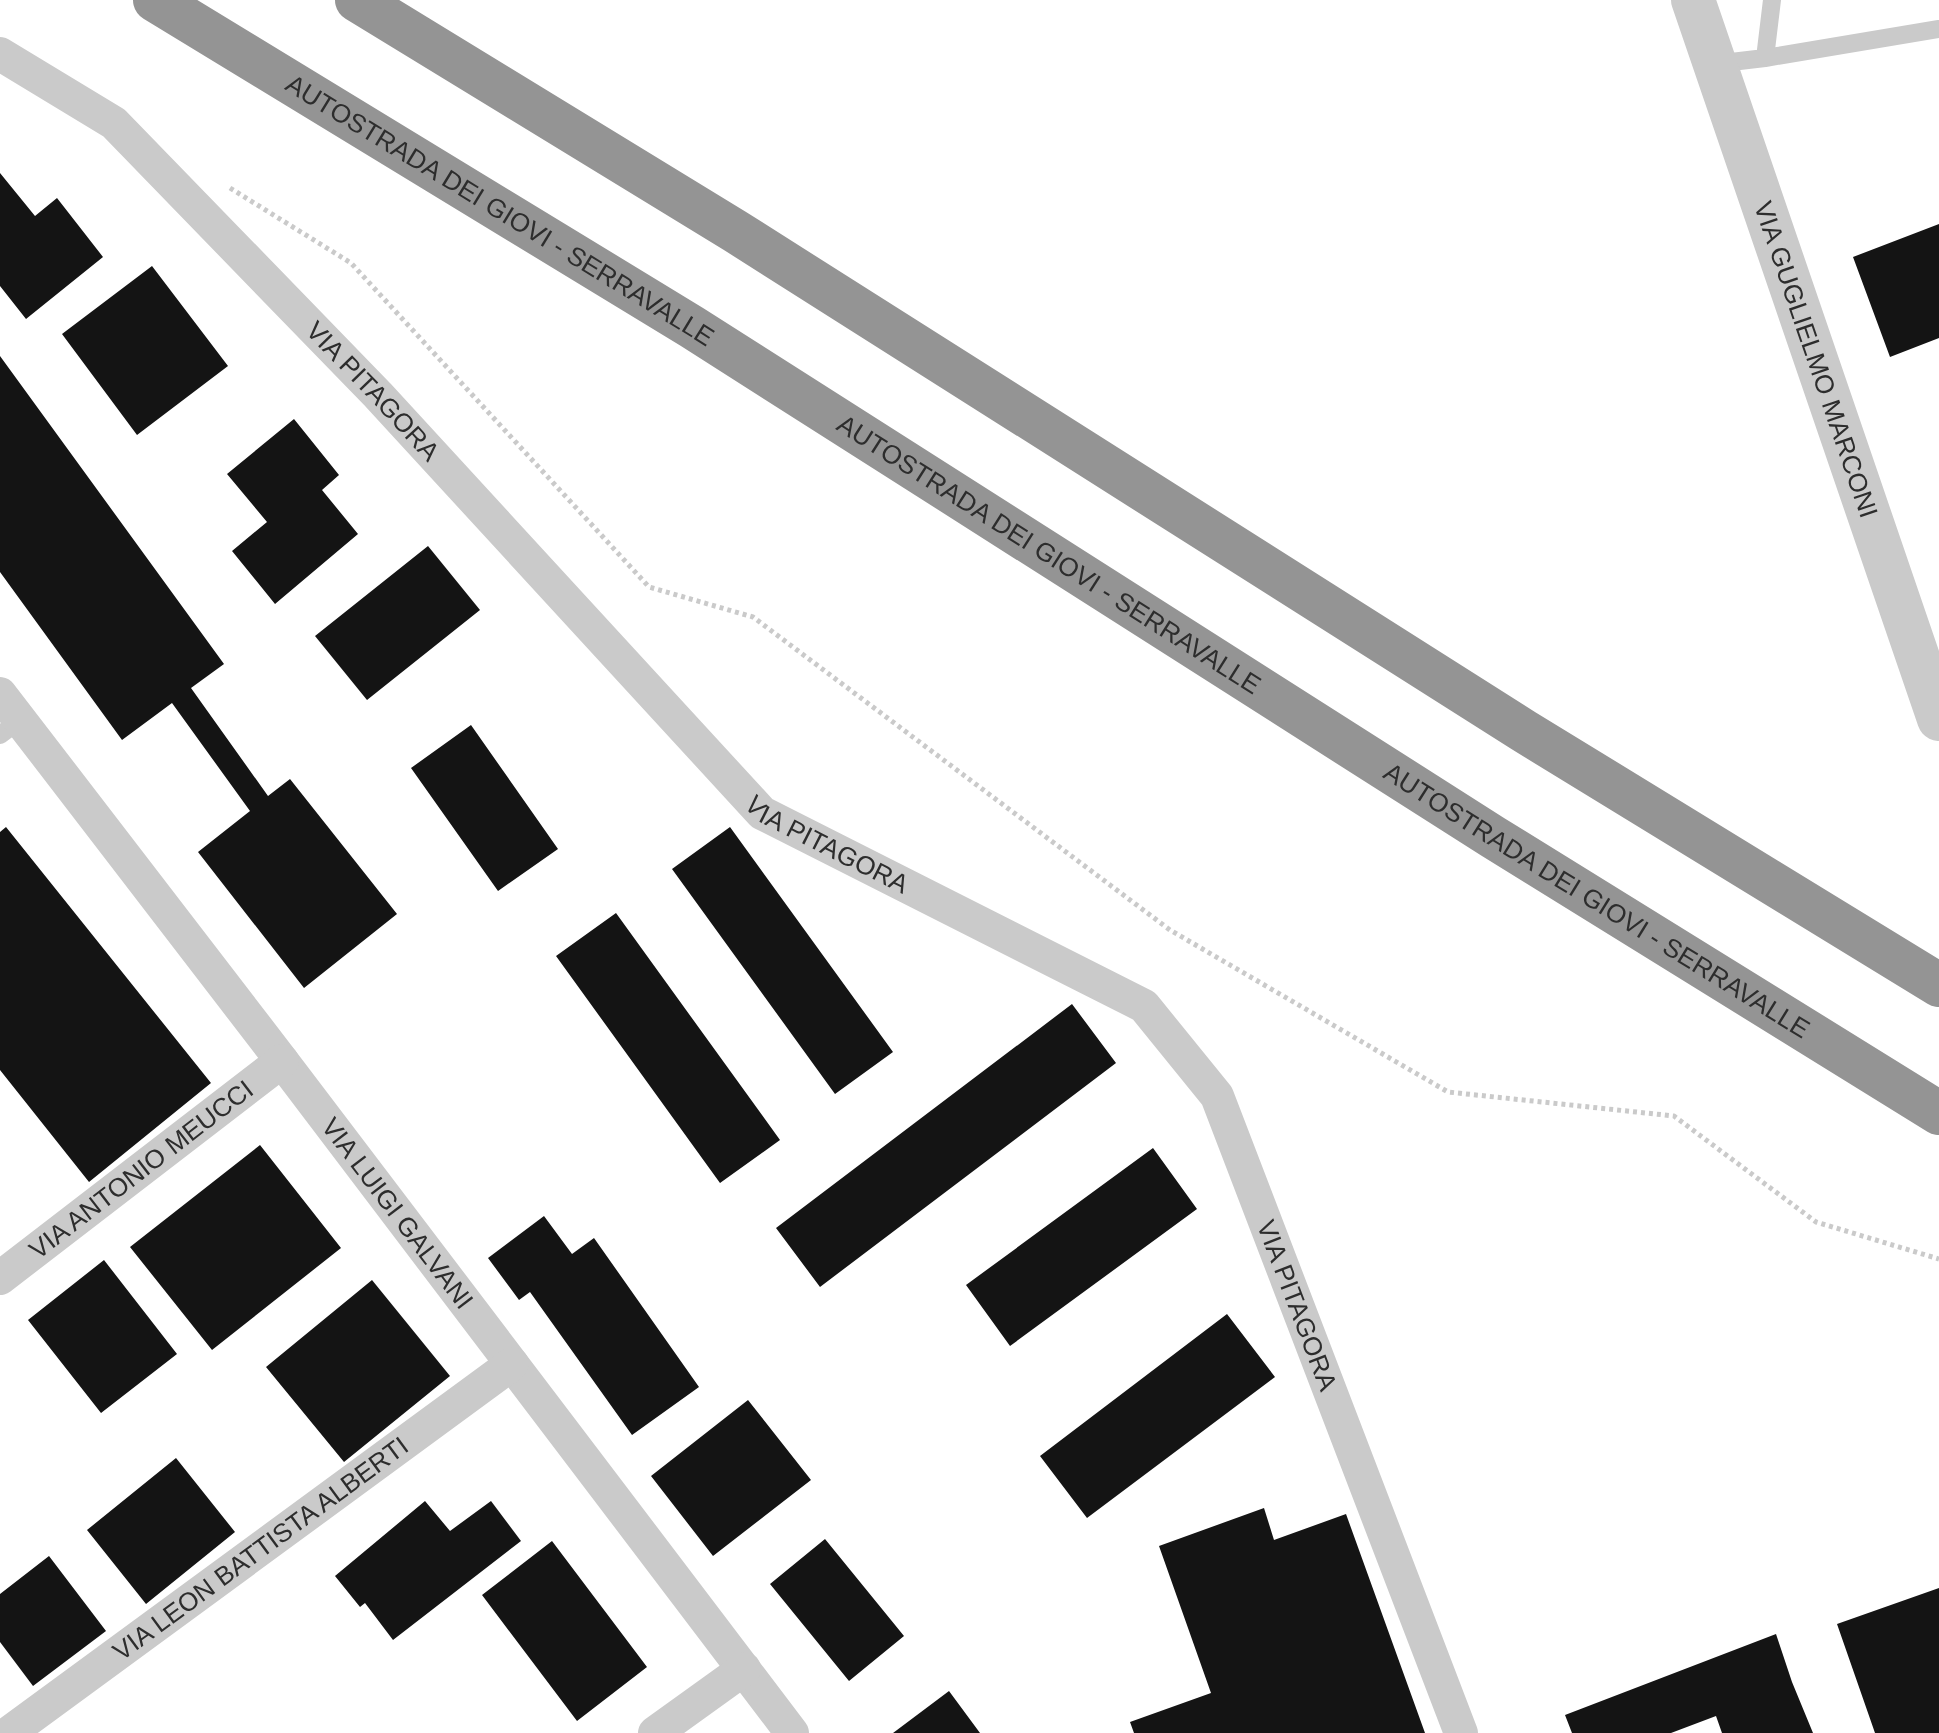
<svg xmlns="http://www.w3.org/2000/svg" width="1939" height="1733" font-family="Helvetica,sans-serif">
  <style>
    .building { fill: #141414 }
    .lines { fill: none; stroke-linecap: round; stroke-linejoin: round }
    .path { stroke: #cacaca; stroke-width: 5; stroke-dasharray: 4 4; stroke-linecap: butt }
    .service { stroke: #cacaca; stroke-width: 18 }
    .minor { stroke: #cacaca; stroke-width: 34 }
    .tertiary { stroke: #cacaca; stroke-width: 44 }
    .motorway { stroke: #949494; stroke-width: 44 }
    .labels { text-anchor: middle; stroke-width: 8; stroke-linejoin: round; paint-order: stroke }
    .street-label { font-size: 26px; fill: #2d2d2d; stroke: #fff }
  </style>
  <rect width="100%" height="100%" fill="#fff"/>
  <!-- building -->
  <path class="building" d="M0,173L35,216L57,198L103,257L26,319L0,286Z
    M1939,224V338L1890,357L1853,257Z
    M152,266L228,366L137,435L62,334Z
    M0,356L224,664L191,688L268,796L290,779L397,914L304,988L198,852L250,811L172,703L122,740L0,572Z
    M294,419L339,475L322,490L358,534L275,604L232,551L267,522L227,474Z
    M428,546L480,610L367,700L315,636Z
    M471,725L558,849L498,891L411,768Z
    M6,827L211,1083L89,1182L0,1070V832Z
    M730,827L893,1052L835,1094L672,869Z
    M616,913L780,1140L720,1183L556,956Z
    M1072,1004L1116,1063L820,1287L776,1228Z
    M260,1145L341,1248L212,1350L130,1247Z
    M1153,1148L1197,1209L1010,1346L966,1285Z
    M544,1216L572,1254L594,1238L699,1387L632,1435L530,1292L519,1300L488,1258Z
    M104,1260L177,1354L101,1413L28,1320Z
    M372,1280L450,1376L344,1462L266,1367Z
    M1227,1314L1275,1377L1087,1518L1040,1456Z
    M748,1400L811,1480L713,1556L651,1476Z
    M176,1458L235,1532L146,1604L87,1530Z
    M425,1501L450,1531L491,1501L521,1541L393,1640L365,1603L360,1607L335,1576Z
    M1264,1508L1274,1540L1346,1514L1425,1733H1134L1130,1722L1211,1693L1159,1546Z
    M825,1539L904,1636L849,1681L770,1584Z
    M552,1541L647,1667L577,1721L482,1595Z
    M49,1556L106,1631L33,1686L0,1642V1594Z
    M1939,1588V1733H1875L1837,1624Z
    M1776,1634L1792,1682L1813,1733H1722L1716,1716L1671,1733H1572L1565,1715Z
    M949,1691L980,1733H893Z"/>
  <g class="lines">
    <!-- path -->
    <path class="path" d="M230,188L351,263L649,587L753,617L1170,930L1448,1092L1674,1116L1816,1222L1939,1259"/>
    <!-- service -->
    <path class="service" d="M1765,58L1772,0
      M1714,64L1765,58L1939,29
      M0,735L20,720"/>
    <!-- minor -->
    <g class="minor">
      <path id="s1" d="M0,54L114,123L378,395L762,813L1144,1006L1217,1096L1461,1733"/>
      <path id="s2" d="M0,694L282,1061L792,1733"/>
      <path id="s3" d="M0,1278L282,1061"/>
      <path id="s4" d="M9,1733L512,1364"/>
      <path d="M655,1733L744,1669"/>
    </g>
    <!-- tertiary -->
    <path class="tertiary" id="s5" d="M1693,0L1939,719"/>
    <!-- motorway -->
    <g class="motorway">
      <path id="s6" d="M155,0L692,327L1493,837L1939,1113"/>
      <path d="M357,0L735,231L1524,731L1939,985"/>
    </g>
  </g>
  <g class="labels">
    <!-- street labels -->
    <g class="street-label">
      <text dy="9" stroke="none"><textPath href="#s6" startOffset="404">AUTOSTRADA DEI GIOVI - SERRAVALLE</textPath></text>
      <text dy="9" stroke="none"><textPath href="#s5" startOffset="380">VIA GUGLIELMO MARCONI</textPath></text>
      <text dy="9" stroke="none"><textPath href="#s1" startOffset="506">VIA PITAGORA</textPath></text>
      <text dy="9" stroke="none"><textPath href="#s6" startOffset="1052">AUTOSTRADA DEI GIOVI - SERRAVALLE</textPath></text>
      <text dy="9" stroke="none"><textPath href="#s1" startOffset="1152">VIA PITAGORA</textPath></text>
      <text dy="9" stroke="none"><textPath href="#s6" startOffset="1700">AUTOSTRADA DEI GIOVI - SERRAVALLE</textPath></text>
      <text dy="9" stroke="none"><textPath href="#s3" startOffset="178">VIA ANTONIO MEUCCI</textPath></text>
      <text dy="9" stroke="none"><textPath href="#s2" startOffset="654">VIA LUIGI GALVANI</textPath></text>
      <text dy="9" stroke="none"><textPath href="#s1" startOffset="1848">VIA PITAGORA</textPath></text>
      <text dy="9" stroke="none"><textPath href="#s4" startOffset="312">VIA LEON BATTISTA ALBERTI</textPath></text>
    </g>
  </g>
</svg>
